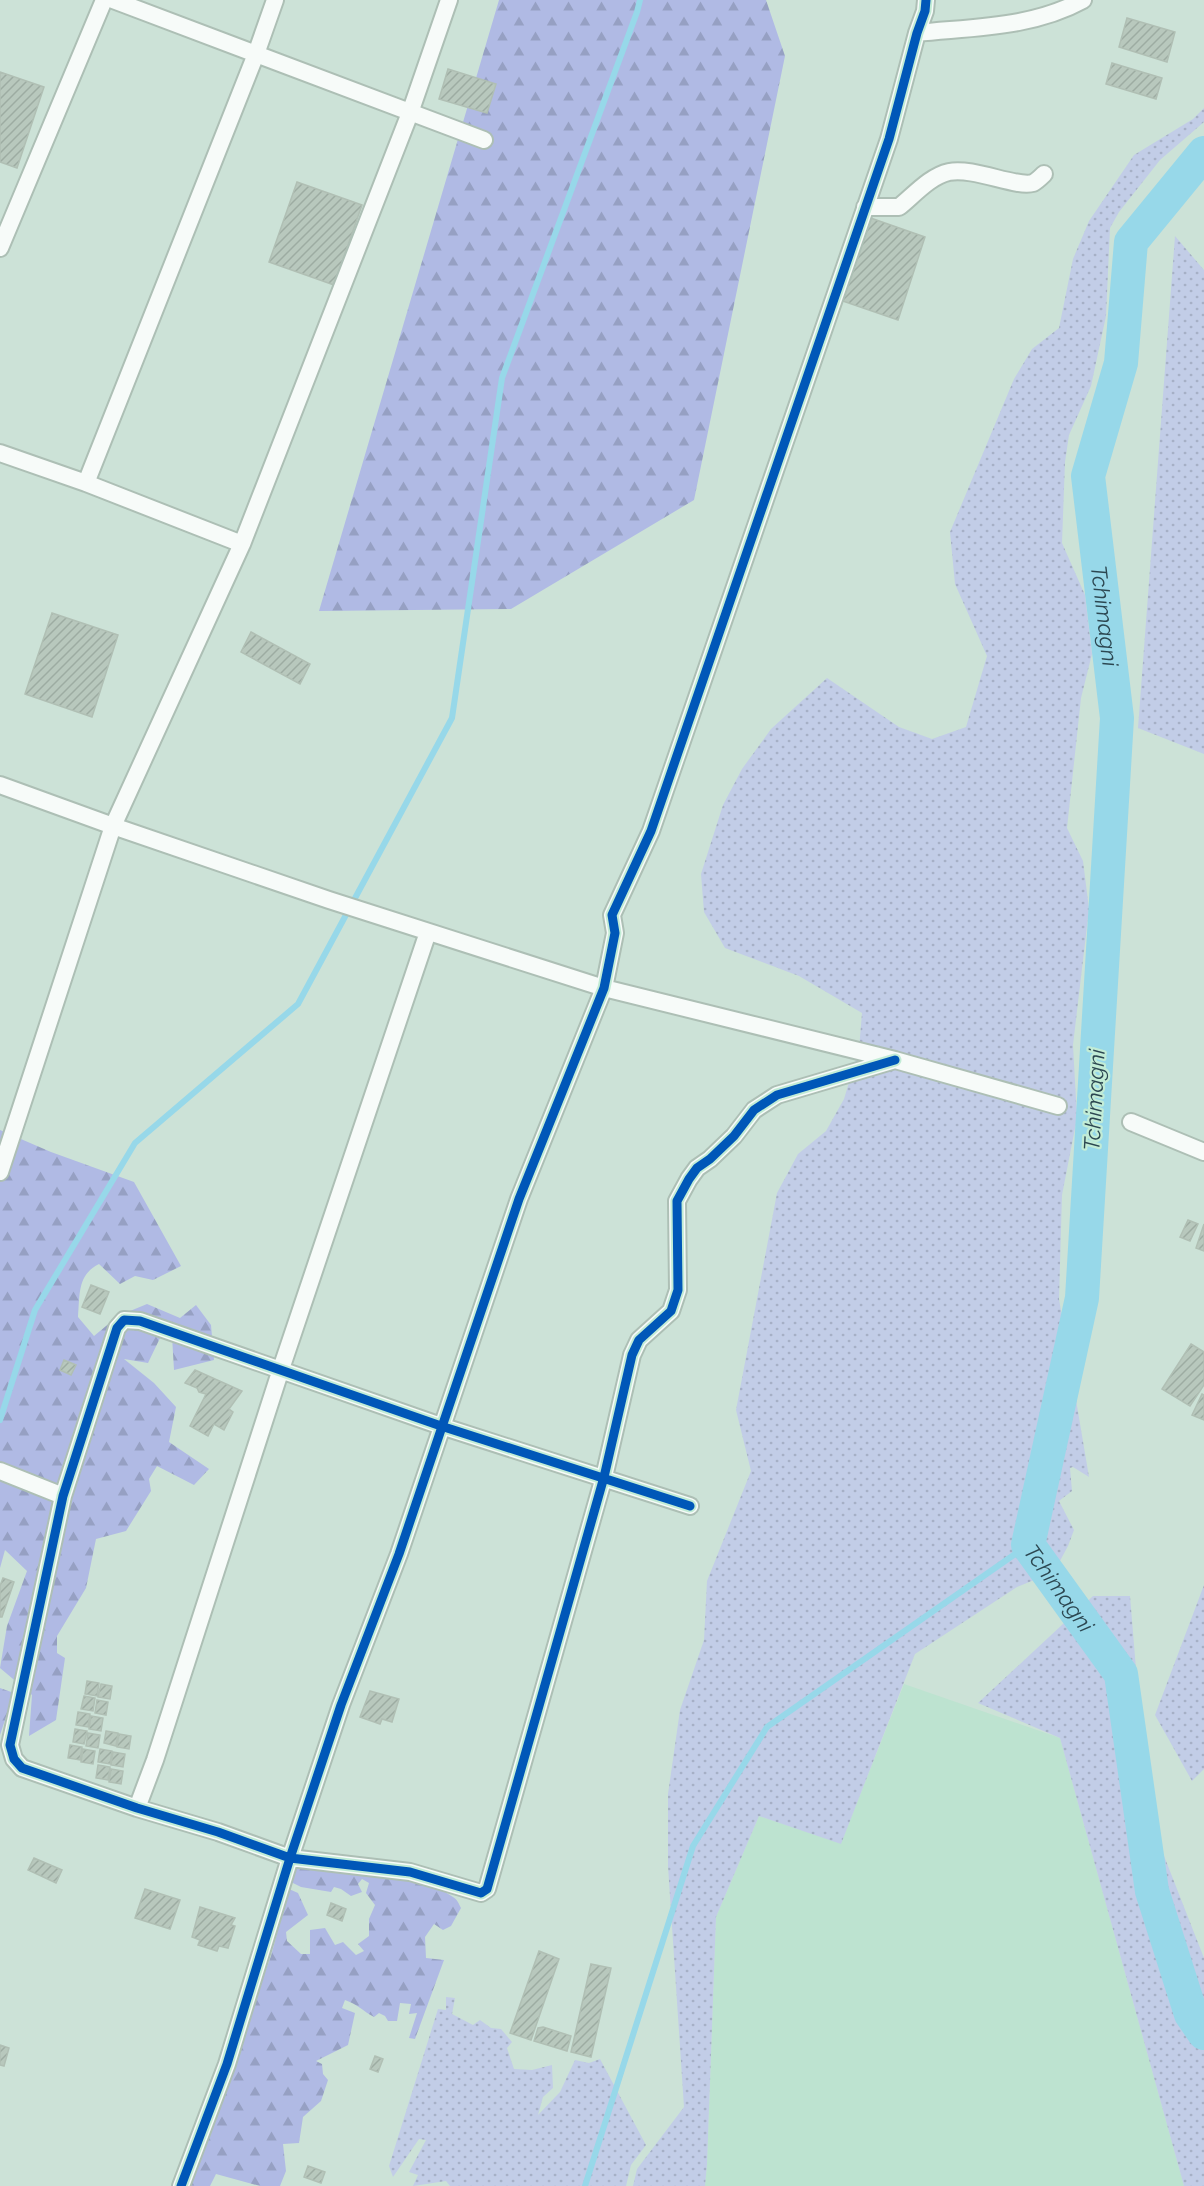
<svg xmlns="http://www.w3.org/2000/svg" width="1204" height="2186" font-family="Raleway,sans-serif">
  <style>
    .built { fill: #bde3d0 }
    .grass { fill: url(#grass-dots) }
    .forest { fill: url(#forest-firs) }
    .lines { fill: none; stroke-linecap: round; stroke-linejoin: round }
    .stream { stroke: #97d8e9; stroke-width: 6 }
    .river { stroke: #97d8e9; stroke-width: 34 }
    .building { fill: url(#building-hatch); stroke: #b0bfb4; stroke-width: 1.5 }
    .minor-casing { stroke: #adbfb5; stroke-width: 20 }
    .minor { stroke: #f7fbf9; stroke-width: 16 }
    .cycleway-casing { stroke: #c2ecd6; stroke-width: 13 }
    .cycleway { stroke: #0057b8; stroke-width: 9 }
    .labels { text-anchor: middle; stroke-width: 4.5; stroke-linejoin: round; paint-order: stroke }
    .water-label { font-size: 22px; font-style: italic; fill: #2c4751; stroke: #c2ecd6 }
  </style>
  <defs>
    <pattern id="grass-dots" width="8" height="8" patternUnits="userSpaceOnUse" patternTransform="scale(1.5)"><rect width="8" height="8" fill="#c2cde7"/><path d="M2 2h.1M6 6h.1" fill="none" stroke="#a6b0c6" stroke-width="1.8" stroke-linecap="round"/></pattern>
    <pattern id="forest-firs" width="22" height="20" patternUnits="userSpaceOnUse" patternTransform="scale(1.5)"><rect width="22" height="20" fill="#b0bae4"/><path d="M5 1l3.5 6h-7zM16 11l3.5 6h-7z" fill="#96a0c3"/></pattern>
    <pattern id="building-hatch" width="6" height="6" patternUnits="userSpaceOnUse" patternTransform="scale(1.5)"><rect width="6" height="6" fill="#b8c8bd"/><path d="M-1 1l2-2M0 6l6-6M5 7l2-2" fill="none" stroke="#9daca2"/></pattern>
  </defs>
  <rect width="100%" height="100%" fill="#cce2d7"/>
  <!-- built -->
  <path class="built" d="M904,1684L1060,1738L1184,2186H705L707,2164L716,1917L759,1816L841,1843Z"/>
  <!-- grass -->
  <path class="grass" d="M1204,108V122L1160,160L1119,212L1110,228L1106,316L1091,386L1069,435L1065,462L1062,543L1085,595L1092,654L1081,698L1067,828L1083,861L1089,909L1073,1045L1077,1118L1062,1195L1059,1299L1089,1477L1073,1467L1070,1468L1072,1491L1059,1501L1074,1530L1068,1546L1054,1572L1017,1587L915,1654L841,1844L759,1816L716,1917L707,2164L705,2186H633L637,2169L684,2107L668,1866V1794L680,1710L704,1640L707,1581L751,1471L736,1410L777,1193L798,1154L826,1131L844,1099L859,1049L862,1013L799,976L725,948L704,912L701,874L723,805L742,769L771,729L827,678L899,727L932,739L966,727L987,656L955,584L950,532L1014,379L1032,349L1059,328L1073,259L1089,221L1134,155L1193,119Z
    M1175,236L1204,270V754L1138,728Z
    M1204,1585V1769L1192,1781L1155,1715Z
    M1093,1596H1130L1148,1815L1204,1958V2186H1184L1060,1738L978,1703Z
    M446,1997L455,1998L452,2014L473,2025L480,2020L491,2028L501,2029L512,2042L507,2048L514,2069L532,2070L552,2065L553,2088L543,2097L538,2115L560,2092L575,2060L589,2063L600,2059L646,2145L631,2165L626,2186H450L446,2181L413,2186L418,2175L409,2172L426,2140L419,2139L393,2177L389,2166L438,2009L446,2010Z"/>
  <!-- forest -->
  <path class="forest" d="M499,0H766L785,56L694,500L511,609L319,611Z
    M0,1130L51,1152L134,1182L181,1266L153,1280L135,1276L120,1284L99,1264C77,1275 80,1295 78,1317L94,1336L118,1316L147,1304L180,1318L196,1305L211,1325L214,1360L174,1370L172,1336H161L148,1363L124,1359L154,1383L176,1407L169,1442L209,1469L194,1485L157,1466L149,1479L151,1491L126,1531L96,1539L86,1588L57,1636V1653L65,1658L56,1720L29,1736L32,1695L0,1668L7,1626L27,1571L5,1550L0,1568Z
    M0,1688L14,1693L0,1735Z
    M293,1864C335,1868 419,1872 453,1897C457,1899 459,1904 461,1908L451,1926L443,1930L434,1924L425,1937L426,1958L444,1960L415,2039L409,2038L417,2013L409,2014L411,2004L400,2003L397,2021H388L385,2016L379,2013L374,2017C363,2011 357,2004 345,2000L342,2008L355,2013L348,2045L316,2061L322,2064L323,2074L328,2080L321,2101L303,2117L299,2143L283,2144L286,2171L280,2186H260L216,2174L210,2186H186L271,1956L289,1889L298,1893L308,1915L286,1932L287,1941L301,1954H310V1930L325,1928L335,1945L343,1942L356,1955L364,1951L358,1944L369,1936V1919L375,1905L366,1893L369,1883L362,1879L358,1884L362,1892L351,1896L341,1889L334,1887L331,1892L301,1887L291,1882Z"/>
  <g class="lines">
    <!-- stream -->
    <path class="stream" d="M0,1420L35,1310L135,1143L298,1004L452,718L502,378L637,12L640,0
      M585,2186L693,1846L767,1727L1028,1545"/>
    <!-- river -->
    <path class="river" id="s1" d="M1204,153L1131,242L1121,363L1088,476L1117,718L1082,1298L1028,1545L1121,1674L1152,1891L1191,2014L1204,2033"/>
  </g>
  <!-- building -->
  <path class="building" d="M1127,18L1175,32L1167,62L1119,47Z
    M1112,63L1162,78L1156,99L1106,84Z
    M448,69L496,84L487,113L439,99Z
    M0,72L44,87L17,168L0,162Z
    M297,182L362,205L334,285L269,262Z
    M865,216L925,237L898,320L837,299Z
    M52,613L118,635L92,717L25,694Z
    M251,632L310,664L300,684L241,652Z
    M1188,1220L1198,1224L1190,1241L1180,1237Z
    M1204,1224V1251L1196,1248Z
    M91,1285L109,1292L100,1314L82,1307Z
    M1191,1344L1204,1352V1385L1190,1406L1162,1389Z
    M64,1360L76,1365L71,1375L60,1370Z
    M195,1370L242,1391L229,1409L233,1412L224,1430L214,1424L208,1436L190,1426L206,1394L199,1392L197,1388L185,1383Z
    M1202,1394L1204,1395V1420L1192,1415Z
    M3,1578L14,1582L2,1617H0V1586Z
    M87,1681L99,1683L97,1696L85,1694Z
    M101,1684L112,1686L110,1699L98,1697Z
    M370,1691L399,1699L392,1722L382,1719L380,1724L360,1717Z
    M84,1696L95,1698L93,1711L81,1709Z
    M97,1700L108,1702L106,1715L95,1713Z
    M78,1712L90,1714L88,1727L76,1725Z
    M91,1716L103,1718L101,1731L89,1729Z
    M75,1729L87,1731L84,1744L73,1742Z
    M106,1731L118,1733L116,1746L104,1743Z
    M88,1733L100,1735L98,1748L86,1746Z
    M119,1734L131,1736L129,1749L117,1747Z
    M70,1745L82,1747L80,1760L68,1758Z
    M83,1749L95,1751L93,1764L81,1762Z
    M100,1749L112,1751L110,1764L98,1762Z
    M113,1752L125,1754L123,1767L111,1765Z
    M98,1765L110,1767L108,1780L96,1778Z
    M111,1769L123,1771L121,1784L109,1782Z
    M34,1858L62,1870L56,1883L28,1870Z
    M145,1889L180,1900L170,1929L135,1918Z
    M331,1903L346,1909L342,1921L327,1915Z
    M200,1907L235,1918L231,1925L235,1926L228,1948L219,1946L217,1951L198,1945L200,1940L192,1937Z
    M539,1951L559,1959L531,2040L510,2033Z
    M591,1964L611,1968L591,2057L571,2052Z
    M543,2027L571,2036L567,2051L534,2041L538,2028Z
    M0,2045L9,2048L4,2066L0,2065Z
    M375,2056L383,2059L378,2072L370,2069Z
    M308,2166L325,2172L321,2183L304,2177Z"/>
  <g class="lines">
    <defs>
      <path id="minor" d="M113,0L484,140
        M917,33C973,27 1032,28 1083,0
        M865,207H899C913,196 930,176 949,172C974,167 1016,188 1033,183C1037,181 1041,177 1044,174
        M0,248L104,0
        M0,453L86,483L242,544
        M86,483L256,54L275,0
        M0,785L113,826L329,900L604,988L895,1060L1058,1106
        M1131,1122L1204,1152
        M0,1172L113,826L242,544L410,113L449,0
        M0,1471L63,1496
        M690,1506L441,1426L140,1321L124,1320L117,1328L63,1496L10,1745L14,1759L22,1768L137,1808L218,1832L290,1858L410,1872L481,1893L487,1889L604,1477L632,1355L639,1340L671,1311L678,1290L677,1201L689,1179L697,1168L710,1159L734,1136L754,1110L777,1095L895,1060
        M137,1808L155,1760L281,1369L428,932
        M181,2186L227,2064L290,1858L341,1705L399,1554L519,1199L604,988L615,933L612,915L651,831L889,139L917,33L925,11L926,0"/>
    </defs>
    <!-- minor casing -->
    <use href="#minor" class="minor-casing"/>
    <!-- minor -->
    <use href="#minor" class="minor"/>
    <defs>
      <path id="cycleway" d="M690,1506L441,1426L140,1321L124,1320L117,1328L63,1496L10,1745L14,1759L22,1768L137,1808L218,1832L290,1858L410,1872L481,1893L487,1889L604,1477L632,1355L639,1340L671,1311L678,1290L677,1201L689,1179L697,1168L710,1159L734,1136L754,1110L777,1095L895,1060
        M181,2186L227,2064L290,1858L341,1705L399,1554L519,1199L604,988L615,933L612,915L651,831L889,139L917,33L925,11L926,0"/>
    </defs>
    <!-- cycleway casing -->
    <use href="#cycleway" class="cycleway-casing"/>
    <!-- cycleway -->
    <use href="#cycleway" class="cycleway"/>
  </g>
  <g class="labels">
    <!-- water labels -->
    <g class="water-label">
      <text dy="8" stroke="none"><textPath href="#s1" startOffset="495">Tchimagni</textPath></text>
      <text transform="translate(1094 1100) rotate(-87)" y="8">Tchimagni</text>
      <text dy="8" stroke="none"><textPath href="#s1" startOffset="1485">Tchimagni</textPath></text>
    </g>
  </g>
</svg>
